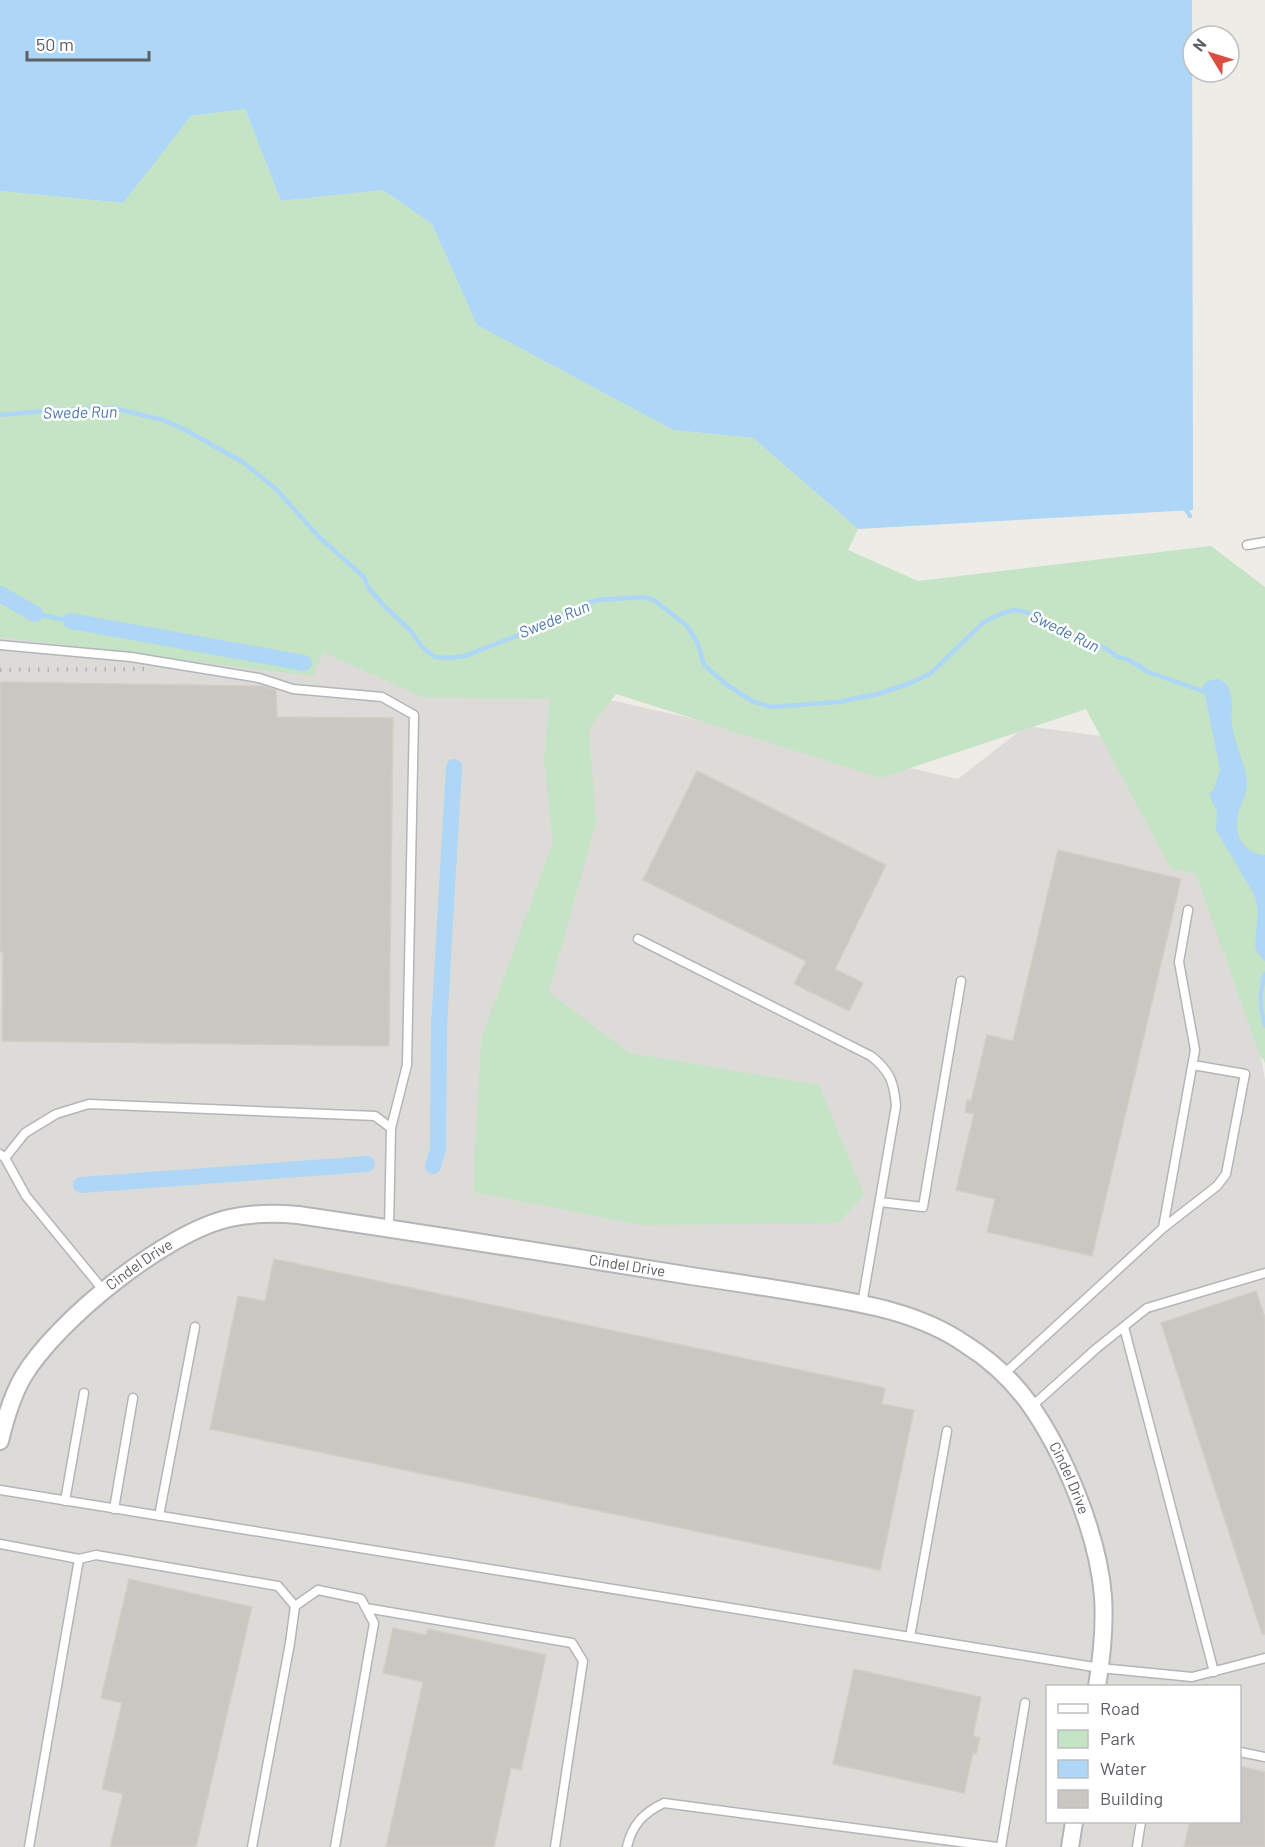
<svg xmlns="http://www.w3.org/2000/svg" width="1265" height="1847" font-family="Barlow,sans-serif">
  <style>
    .industrial { fill: #dddbd8; fill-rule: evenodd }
    .green { fill: #c5e3c5 }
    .water { fill: #add6f7 }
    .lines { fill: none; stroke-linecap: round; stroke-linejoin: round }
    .stream { stroke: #add6f7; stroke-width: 4.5 }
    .canal { stroke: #add6f7; stroke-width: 16 }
    .building { fill: #cac7c2; stroke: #d2cec4; stroke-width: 1.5 }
    .lane-casing { stroke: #b3b5b9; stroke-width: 11 }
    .street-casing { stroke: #b3b5b9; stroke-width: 20 }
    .lane { stroke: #fff; stroke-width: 8 }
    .street { stroke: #fff; stroke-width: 16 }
    .rail { stroke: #b3b4b5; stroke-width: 4.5; stroke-dasharray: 1.5 8; stroke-linecap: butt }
    .labels { text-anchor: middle; stroke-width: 5; stroke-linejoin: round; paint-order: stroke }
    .street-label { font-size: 15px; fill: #5d6065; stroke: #fff }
    .water-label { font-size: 16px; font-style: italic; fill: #4b78a8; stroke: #fff }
  </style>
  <rect width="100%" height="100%" fill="#eeece6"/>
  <!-- industrial -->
  <path class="industrial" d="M0,544L197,614L615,701L958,779L1026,726L1124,739L1229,861L1265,1080V1847H0ZM1048,1686H1240V1822H1048Z"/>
  <!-- green -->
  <path class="green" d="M245,109L281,201L383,190L432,224L477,325L673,430L753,438L858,529L848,550L918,581L1211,546L1265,587V1063L1259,1053L1196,874L1171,869L1086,709L881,778L616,694L589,729L596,822L549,992L629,1053L819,1085L864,1195L838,1223L642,1225L473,1192L481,1040L553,842L544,758L550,699L422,697L323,652L313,676L0,637V191L122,203L191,116Z"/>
  <!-- water -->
  <path class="water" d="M0,0H1192L1193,510L858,529L753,438L673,430L477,325L432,224L383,190L281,201L245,109L191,116L123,203L0,191Z
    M1219,679C1225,682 1229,686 1230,693C1234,704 1230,714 1232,725C1234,743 1247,767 1247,784C1247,794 1240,805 1238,815C1233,835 1244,854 1265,855V961L1259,955L1255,947L1258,912L1255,896L1216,830L1217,812L1209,794L1214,789L1220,770L1203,685L1211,680Z"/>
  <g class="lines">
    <!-- stream -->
    <path class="stream" d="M0,415L55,410L113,408L163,420L184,429L244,463L276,489L319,537L364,577L368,587L384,606L409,629L422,647L435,657L448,658L465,656L539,627L587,603L598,600L643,597L654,600L687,626L698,644L704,665L727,685L754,702L772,707L837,702L878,694L913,682L931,673L984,622L1001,614L1013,610L1026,612L1073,636L1105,648L1118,657L1129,660L1148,672L1208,693
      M1183,505L1190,516
      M35,614L71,621
      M1265,974C1259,992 1259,1007 1265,1025"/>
    <!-- canal -->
    <path class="canal" d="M0,594L35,614
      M71,621L304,663
      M433,1166L438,1150L439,1026L454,767
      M81,1185L367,1164"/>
  </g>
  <!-- building -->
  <path class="building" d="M0,682L262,686L276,690L277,717L393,718L389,1046L2,1041L3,952H0Z
    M697,771L886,865L835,969L863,983L849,1011L794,984L806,961L643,880Z
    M1058,850L1181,879L1092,1256L987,1232L995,1199L956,1190L974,1114L965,1112L967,1100L971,1101L987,1035L1013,1041Z
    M274,1259L885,1388L882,1404L914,1410L880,1570L210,1429L238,1296L265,1301Z
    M1256,1291L1265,1318V1634H1262L1161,1323Z
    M129,1579L252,1607L196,1847H110L123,1794L102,1789L122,1703L101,1698Z
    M393,1628L426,1635L428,1629L546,1655L521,1770L511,1768L494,1847H386L423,1682L383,1673Z
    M854,1669L981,1697L973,1736L980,1738L976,1754L973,1753L964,1793L833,1764Z
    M1239,1766L1265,1772V1847H1184L1190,1821H1239Z"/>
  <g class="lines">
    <defs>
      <path id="lane" d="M1247,545L1265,542
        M0,645L131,657L259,678L293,689L382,697L414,715L407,1065L391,1128L389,1229
        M638,939L871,1056C890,1071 894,1082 896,1106L862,1304
        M0,1154L5,1158L26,1196L104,1291
        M5,1158L25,1133L56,1114L89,1104L375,1116L391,1128
        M880,1202L923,1207L961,981
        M1163,1228L1217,1186L1226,1174L1245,1074L1193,1065
        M1124,1327L1214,1672
        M1004,1374L1163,1228L1195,1050L1179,962L1188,910
        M1031,1407L1097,1348L1147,1308L1265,1273
        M0,1490L910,1637L947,1431
        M65,1501L84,1393
        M114,1509L133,1398
        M159,1516L195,1327
        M0,1544L79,1559
        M366,1608L572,1643L583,1661L555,1847
        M910,1637L1100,1668L1192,1677L1265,1658
        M1240,1752L1265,1757
        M29,1847L79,1559L96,1555L278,1586L295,1606
        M252,1847L290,1643L295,1606L318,1590L361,1599L374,1623L335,1847
        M627,1847C632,1825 643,1813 664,1803L997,1847
        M1001,1847L1025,1703
        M1137,1847L1141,1822"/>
      <g id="street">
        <path id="s1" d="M0,1441C5,1420 12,1396 23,1377C56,1321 166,1232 230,1218C253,1213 275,1213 298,1215C429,1234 560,1255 691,1276C732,1282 772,1288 813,1295C866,1304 920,1313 965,1344C989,1359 1011,1379 1028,1402C1064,1452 1098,1534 1103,1596C1105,1626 1102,1656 1097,1686"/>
        <path d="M1070,1847L1074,1822"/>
      </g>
    </defs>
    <!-- lane casing -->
    <use href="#lane" class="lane-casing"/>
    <!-- street casing -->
    <use href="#street" class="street-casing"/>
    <!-- lane -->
    <use href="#lane" class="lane"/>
    <!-- street -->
    <use href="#street" class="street"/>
    <!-- rail -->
    <path class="rail" d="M0,670L149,669"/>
  </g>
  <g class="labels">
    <!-- street labels -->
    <g class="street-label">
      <text dy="5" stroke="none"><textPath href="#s1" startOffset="231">Cindel Drive</textPath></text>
      <text dy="5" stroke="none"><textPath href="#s1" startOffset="735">Cindel Drive</textPath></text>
      <text dy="5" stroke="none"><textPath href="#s1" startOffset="1257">Cindel Drive</textPath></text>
    </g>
    <!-- water labels -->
    <g class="water-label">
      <text transform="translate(80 412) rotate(-1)" y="6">Swede Run</text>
      <text transform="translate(554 619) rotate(-22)" y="6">Swede Run</text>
      <text transform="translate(1065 631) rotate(26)" y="6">Swede Run</text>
    </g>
  </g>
  <!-- legend -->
  <rect x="1046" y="1685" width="195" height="138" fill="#ffffff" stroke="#bebfc1" stroke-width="1.5"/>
  <rect x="1058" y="1704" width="30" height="9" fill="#ffffff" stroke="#bebfc1" stroke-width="1.5"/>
  <text x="1100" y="1715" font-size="18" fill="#5d6065">Road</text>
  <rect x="1058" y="1730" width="30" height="18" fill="#c5e3c5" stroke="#bebfc1" stroke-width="1.5"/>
  <text x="1100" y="1745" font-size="18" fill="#5d6065">Park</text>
  <rect x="1058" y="1760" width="30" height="18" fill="#add6f7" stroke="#bebfc1" stroke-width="1.5"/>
  <text x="1100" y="1775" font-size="18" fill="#5d6065">Water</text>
  <rect x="1058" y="1790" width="30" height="18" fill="#cac7c2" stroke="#bebfc1" stroke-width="1.5"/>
  <text x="1100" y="1805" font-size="18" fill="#5d6065">Building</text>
  <!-- north arrow -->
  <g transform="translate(1211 54) rotate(308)"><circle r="28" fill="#ffffff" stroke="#bebfc1" stroke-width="1.5"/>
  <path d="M0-4.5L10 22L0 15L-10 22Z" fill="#da4d40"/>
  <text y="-9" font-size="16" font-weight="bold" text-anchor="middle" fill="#5d6065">N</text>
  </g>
  <!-- scale -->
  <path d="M27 51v9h122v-9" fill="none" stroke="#5d6065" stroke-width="3"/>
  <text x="36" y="51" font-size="18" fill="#5d6065" stroke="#ffffff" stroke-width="4.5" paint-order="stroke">50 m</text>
</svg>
